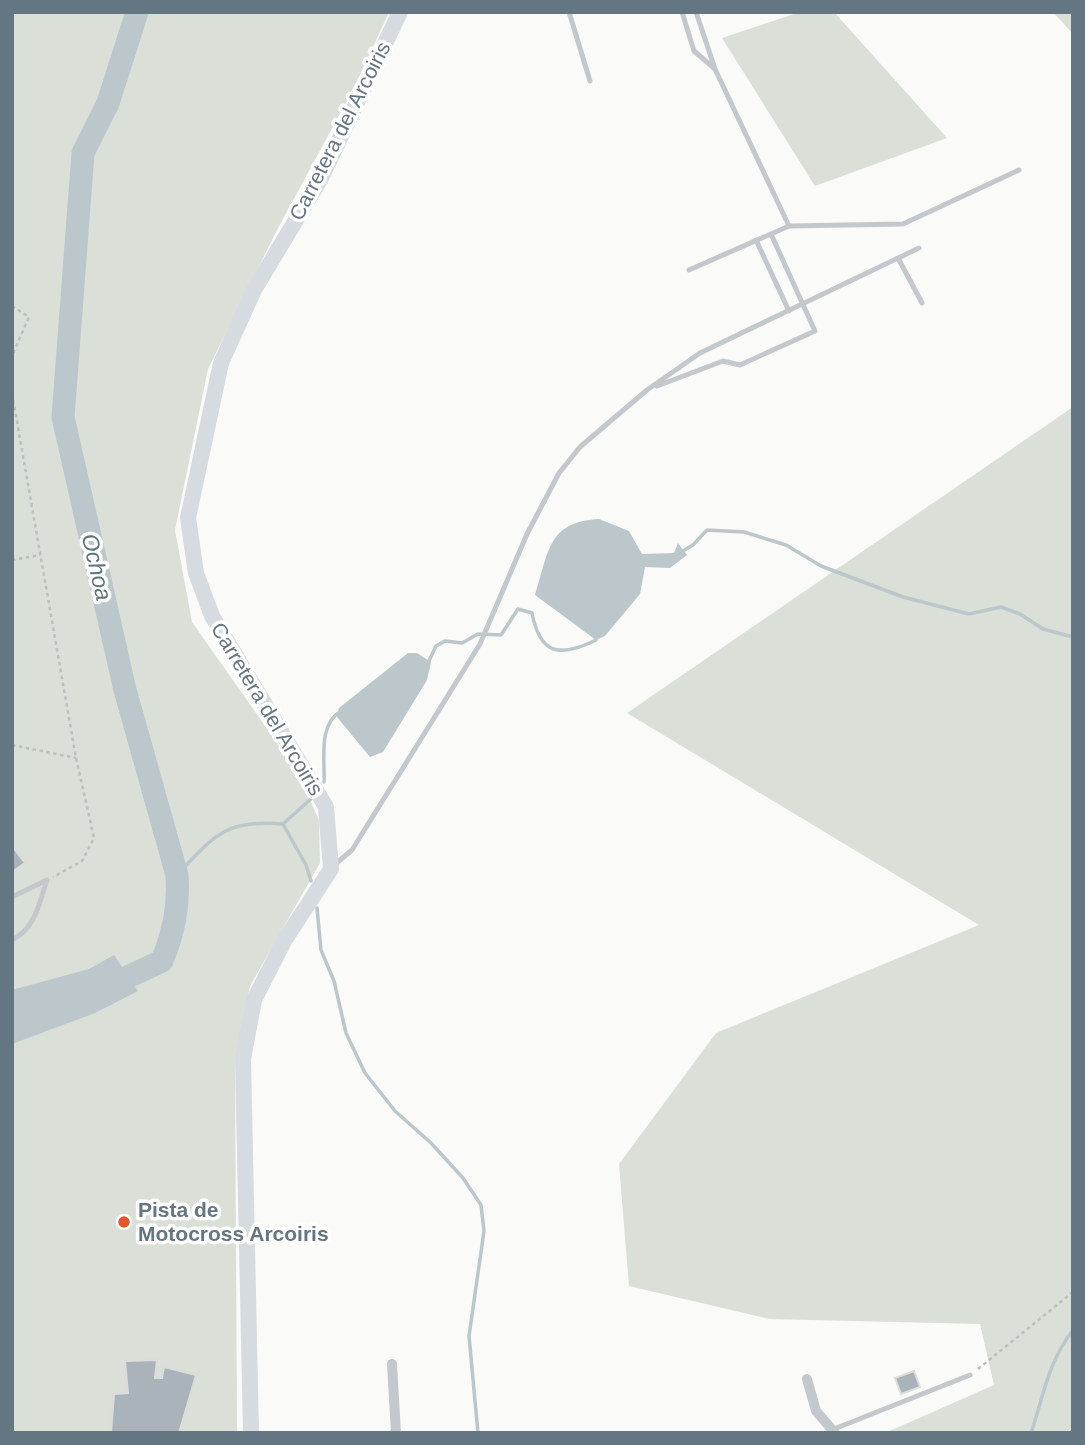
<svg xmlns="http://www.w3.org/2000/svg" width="1085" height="1445" font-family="Helvetica,sans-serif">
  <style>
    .green { fill: #dadfd7 }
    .water { fill: #bbc7cb }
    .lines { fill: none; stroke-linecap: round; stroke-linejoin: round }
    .stream { stroke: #bbc7cb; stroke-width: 3.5 }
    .river { stroke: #bbc7cb; stroke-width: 23 }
    .building { fill: #aab3b9; stroke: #dcdcda; stroke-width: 2 }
    .path { stroke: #bbbfc2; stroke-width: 2.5; stroke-dasharray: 3.5 3.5; stroke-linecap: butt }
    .lane { stroke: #c3c8cc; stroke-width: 5 }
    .street { stroke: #c3c8cc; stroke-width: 10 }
    .secondary { stroke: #d6dbdf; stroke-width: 16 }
    .poi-dot { fill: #e4572e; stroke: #fff; stroke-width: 2.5 }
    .labels { text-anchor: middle; stroke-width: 7; stroke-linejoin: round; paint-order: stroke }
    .street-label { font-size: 21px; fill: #657683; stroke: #fff }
    .poi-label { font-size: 21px; font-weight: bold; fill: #657683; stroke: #fff; text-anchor: start }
    .water-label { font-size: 23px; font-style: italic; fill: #60757c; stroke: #fff }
  </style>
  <rect width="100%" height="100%" fill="#fafaf8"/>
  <!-- green -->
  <path class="green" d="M12,12H389L355,86L277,230L208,369L175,530L192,622L296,770L319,820L320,863L250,986L235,1062L237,1433H12Z
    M800,12H834L947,138L815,186L722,38Z
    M1053,12H1073V34Z
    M1073,407V1433H885L994,1385L980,1324L769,1319L629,1286L619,1164L716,1033L979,925L627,713Z"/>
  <!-- water -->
  <path class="water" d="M599,519L629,531L642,554L674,553L678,543L687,555L670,568L645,567L640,594L605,636L596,640L535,595C549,552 547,522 599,519Z
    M408,653H417L431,662L427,680L383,752L370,757L337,717L339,708Z
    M114,955L138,991L95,1013L12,1044V990L89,969Z"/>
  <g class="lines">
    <!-- stream -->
    <path class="stream" d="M681,552L693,545L707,530L744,532L786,545L821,566L903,597L969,614L1001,607L1020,614L1043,629L1073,637
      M428,663L436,646L445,641L462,643L478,634L501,635L518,609L532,613C540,655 560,658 596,640L595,636
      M324,782C325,757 318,725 341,711
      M283,824L313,797
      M177,875C214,836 225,819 283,824L306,865L311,881
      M317,908L321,950L334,981L346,1033L365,1073L395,1111L431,1143L463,1178L481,1205L484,1231L469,1336L478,1433
      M1031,1433C1044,1395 1047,1364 1073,1330"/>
    <!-- river -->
    <path class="river" d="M102,989L162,961C174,931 179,907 177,875L125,690L63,417L83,153L108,103L137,12"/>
  </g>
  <!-- building -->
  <path class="building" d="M12,846L25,863L12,872Z
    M157,1360L155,1378H162L164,1367L196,1375L179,1433H111L114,1394L128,1393L125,1361Z
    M914,1371L920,1387L901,1394L895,1378Z"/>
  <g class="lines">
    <!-- path -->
    <path class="path" d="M12,306L29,317L12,356
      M12,393L76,758L94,838L82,861L53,877
      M12,560L40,555
      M12,745L76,758
      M978,1369L1073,1292"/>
    <!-- lane -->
    <path class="lane" d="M569,12L590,81
      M682,12L694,51L715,69L696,12
      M715,69L789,226
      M756,240L789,311
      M898,258L922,303
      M689,270L789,226L903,224L1019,170
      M657,386L723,361L740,365L815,331L771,234
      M333,866L352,850L480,644L527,534L559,473L580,447L647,390L700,353L919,248
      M12,897L47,880C39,903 36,928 12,940
      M834,1429L970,1375"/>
    <!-- street -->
    <path class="street" d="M392,1364L396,1433
      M807,1379L816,1411L835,1433"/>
    <!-- secondary -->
    <path class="secondary" d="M251,1433L243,1059L254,1000L284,941L331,869L326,807L212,616L196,573L188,518L221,363L254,290L320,180L400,12"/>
  </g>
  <!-- markers -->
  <circle class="poi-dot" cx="124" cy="1222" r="7"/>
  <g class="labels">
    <!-- street labels -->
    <g class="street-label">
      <text transform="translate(340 131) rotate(-63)" y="7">Carretera del Arcoiris</text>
      <text transform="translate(267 709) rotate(59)" y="7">Carretera del Arcoiris</text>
    </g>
    <!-- poi labels -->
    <g class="poi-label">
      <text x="138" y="1217">Pista de<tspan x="138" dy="24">Motocross Arcoiris</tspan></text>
    </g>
    <!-- water labels -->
    <g class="water-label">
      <text transform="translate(97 567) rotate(77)" y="8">Ochoa</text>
    </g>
  </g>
  <!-- border -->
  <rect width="1085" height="1445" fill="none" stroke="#657683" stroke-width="28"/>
</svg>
